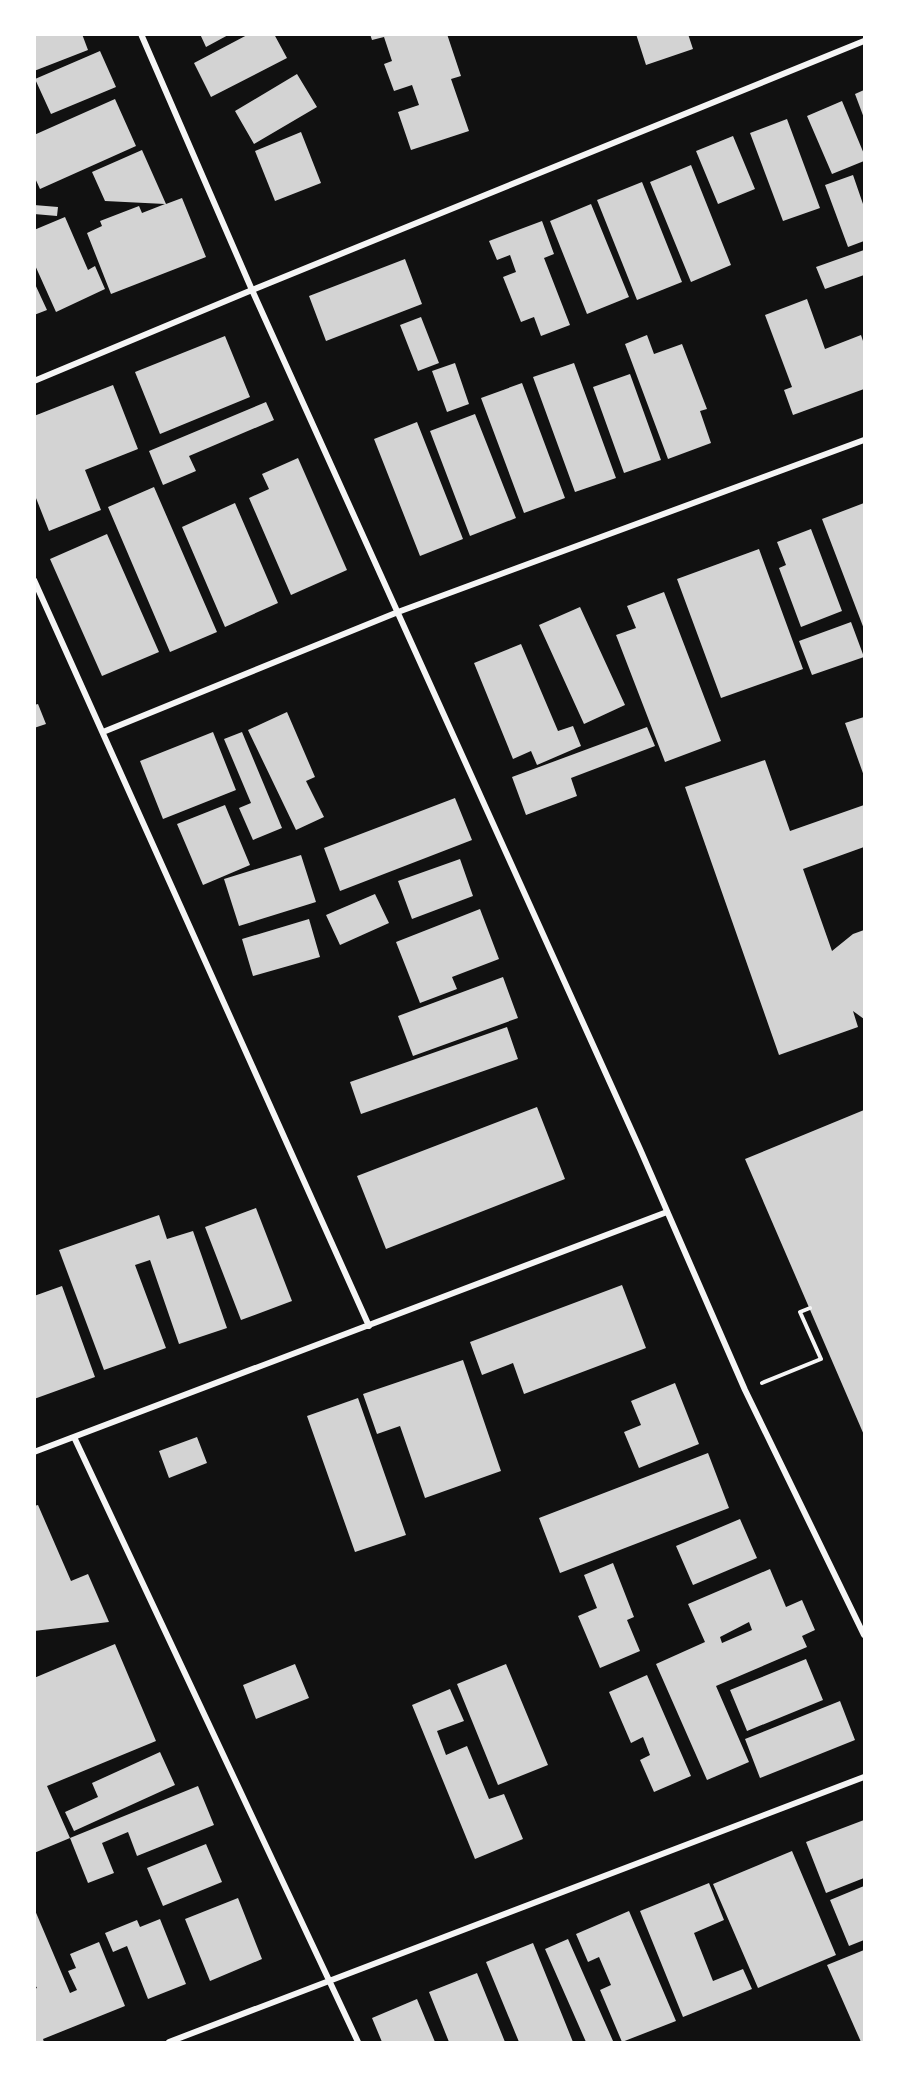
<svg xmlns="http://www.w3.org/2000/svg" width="899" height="2077" font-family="Lato,sans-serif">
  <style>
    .building { fill: #d3d3d3; fill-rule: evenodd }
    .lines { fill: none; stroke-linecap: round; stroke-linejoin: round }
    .path { stroke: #f5f5f5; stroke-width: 4 }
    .minor { stroke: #f5f5f5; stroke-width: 6 }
  </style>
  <rect width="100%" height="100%" fill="#111"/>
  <!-- building -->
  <path class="building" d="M34,34H82L88,50L34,71Z
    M200,34H230L206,47Z
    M249,34H274L287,58L211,97L194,63Z
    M370,34H447L461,76L451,79L469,131L411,150L398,112L419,105L412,85L394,91L384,64L392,61L384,37L372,40Z
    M636,34H688L693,49L646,65Z
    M100,51L116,87L51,114L35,79Z
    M297,74L317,107L254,144L235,111Z
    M864,90V118L855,94Z
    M115,99L136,146L40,189L34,176V135Z
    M842,101L864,154V161L832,174L807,116Z
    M787,119L820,208L783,221L750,133Z
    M301,132L321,183L275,201L255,151Z
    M733,136L755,189L718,204L696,151Z
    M142,150L166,204L182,198L206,257L111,294L87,233L102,226L100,221L139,206L142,213L165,204L105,201L92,172Z
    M691,165L731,265L691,282L650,182Z
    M853,175L863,204L864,203V241L848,247L825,185Z
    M642,182L682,282L637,300L597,200Z
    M591,204L629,297L587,314L550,221Z
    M34,205L58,207L57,216L34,214Z
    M65,217L88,270L95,266L105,289L56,312L34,263V230Z
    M542,221L554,254L544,258L570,325L541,336L534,317L521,322L503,277L516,272L510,255L497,260L489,241Z
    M864,250V275L825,289L816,267Z
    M405,259L422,304L326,341L309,296Z
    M34,282L47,310L34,315Z
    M807,299L825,349L861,335L864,344V389L793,415L784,390L792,387L765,315Z
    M421,317L439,363L418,371L400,325Z
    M647,335L654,354L682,344L707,409L700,411L711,443L668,459L625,344Z
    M225,336L250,397L160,434L135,372Z
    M455,363L469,404L447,412L432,371Z
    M574,363L616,478L575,492L533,377Z
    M630,374L661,460L624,473L593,387Z
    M522,383L565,498L524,513L481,398Z
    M113,385L138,449L85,470L101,510L49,531L34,493V416Z
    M266,402L274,420L189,456L196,471L163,485L149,451Z
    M475,414L516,518L470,536L430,431Z
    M417,422L463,539L420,556L374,439Z
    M298,458L347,570L291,595L249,498L269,489L262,474Z
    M154,487L217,632L170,652L108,507Z
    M235,503L278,603L225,627L182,527Z
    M864,503V629L822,519Z
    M811,529L842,611L801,627L779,568L786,565L777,542Z
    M107,534L159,652L102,676L50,559Z
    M759,549L803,669L721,698L677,579Z
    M664,592L721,741L665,762L616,635L636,628L627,606Z
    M580,607L625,705L584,724L539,625Z
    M851,622L864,657L812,675L799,641Z
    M521,644L558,731L573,726L581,746L537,765L531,751L513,759L474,663Z
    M38,704L46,724L34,728V705Z
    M287,712L315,777L306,781L324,817L296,830L248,730Z
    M864,717V776L845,723Z
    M647,727L655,746L571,778L577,796L526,815L512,777Z
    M213,732L236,790L163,819L140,761Z
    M242,732L282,828L253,840L239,808L251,803L224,739Z
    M765,760L790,831L864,805V847L803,869L832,951L853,934L864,930V1019L853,1011L858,1027L779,1055L685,787Z
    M455,798L472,840L340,891L324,848Z
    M225,805L250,865L203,885L177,824Z
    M301,855L316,902L239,926L224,879Z
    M460,859L473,896L412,919L398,881Z
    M375,894L389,923L340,945L326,915Z
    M480,909L499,959L452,977L457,989L420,1003L396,942Z
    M309,919L320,957L253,976L242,939Z
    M503,977L518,1018L413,1056L398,1016Z
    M507,1027L518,1059L361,1114L350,1082Z
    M537,1107L565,1179L386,1249L357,1176Z
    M864,1110V1435L745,1159Z
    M256,1208L292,1301L241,1320L205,1227Z
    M159,1215L167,1239L193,1231L227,1328L179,1344L150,1260L135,1265L166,1348L104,1370L59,1250Z
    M622,1285L646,1348L524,1394L513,1363L482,1375L470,1342Z
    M62,1286L95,1377L34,1399V1296Z
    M463,1360L501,1471L425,1498L400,1426L377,1434L363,1394Z
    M675,1383L699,1444L639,1468L624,1432L641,1425L631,1401Z
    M358,1398L406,1535L355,1552L307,1416Z
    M197,1437L207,1463L169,1478L159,1451Z
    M708,1453L729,1508L560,1573L539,1518Z
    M38,1505L71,1581L88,1574L109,1622L34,1631V1506Z
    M740,1519L757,1558L693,1585L676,1546Z
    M613,1563L634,1617L627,1620L640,1651L600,1668L578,1616L597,1608L584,1575Z
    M770,1569L786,1607L802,1600L815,1630L802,1636L807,1647L716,1686L749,1762L707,1780L656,1664L705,1642L688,1604ZM749,1622L752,1630L722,1643L720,1637Z
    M115,1644L156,1741L47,1786L70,1838L34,1853V1678Z
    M806,1659L823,1700L747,1731L730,1690Z
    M295,1664L309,1698L256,1719L243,1685Z
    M506,1664L548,1765L498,1785L457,1684Z
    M647,1675L691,1776L654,1792L640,1760L650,1755L643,1737L631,1743L609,1692Z
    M450,1689L464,1721L437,1731L446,1755L467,1746L489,1799L504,1794L523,1839L475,1859L412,1705Z
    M840,1701L855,1740L760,1778L745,1739Z
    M160,1752L175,1785L74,1831L65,1812L98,1797L92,1783Z
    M198,1786L214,1825L137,1856L128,1832L102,1843L114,1873L88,1883L70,1838Z
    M864,1820V1878L826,1893L806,1842Z
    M206,1844L222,1882L163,1906L147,1868Z
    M792,1851L836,1955L758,1988L713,1884Z
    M709,1883L724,1920L694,1933L713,1981L743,1969L752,1989L683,2017L640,1911Z
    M864,1886V1940L849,1946L830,1900Z
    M238,1898L262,1959L210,1981L185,1919Z
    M34,1908L70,1993L77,1990L68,1971L76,1968L70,1954L99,1942L125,2006L43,2039L44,2042H34V1989L37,1988L34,1983Z
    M629,1911L676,2021L622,2042L600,1990L611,1985L599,1957L588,1962L576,1934Z
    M160,1919L186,1984L148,1999L127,1946L113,1952L105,1933L137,1920L140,1927Z
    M568,1939L613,2041L609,2042H586L545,1949Z
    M533,1943L573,2042H519L486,1962Z
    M864,1950V2042H861L827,1965Z
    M477,1973L505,2042H449L429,1992Z
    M417,1999L435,2042H382L372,2018Z"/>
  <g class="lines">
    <!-- path -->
    <path class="path" d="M762,1383L821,1359L800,1312L810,1308"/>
    <!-- minor -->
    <path class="minor" d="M141,34L252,290L640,1149L745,1390L864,1635
      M34,381L252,290L864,41
      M34,580L369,1326
      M103,732L398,612L864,440
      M74,1437L358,2042
      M34,1452L667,1212
      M169,2042L864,1777"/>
  </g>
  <!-- border -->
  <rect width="899" height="2077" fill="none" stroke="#ffffff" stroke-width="72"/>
</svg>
